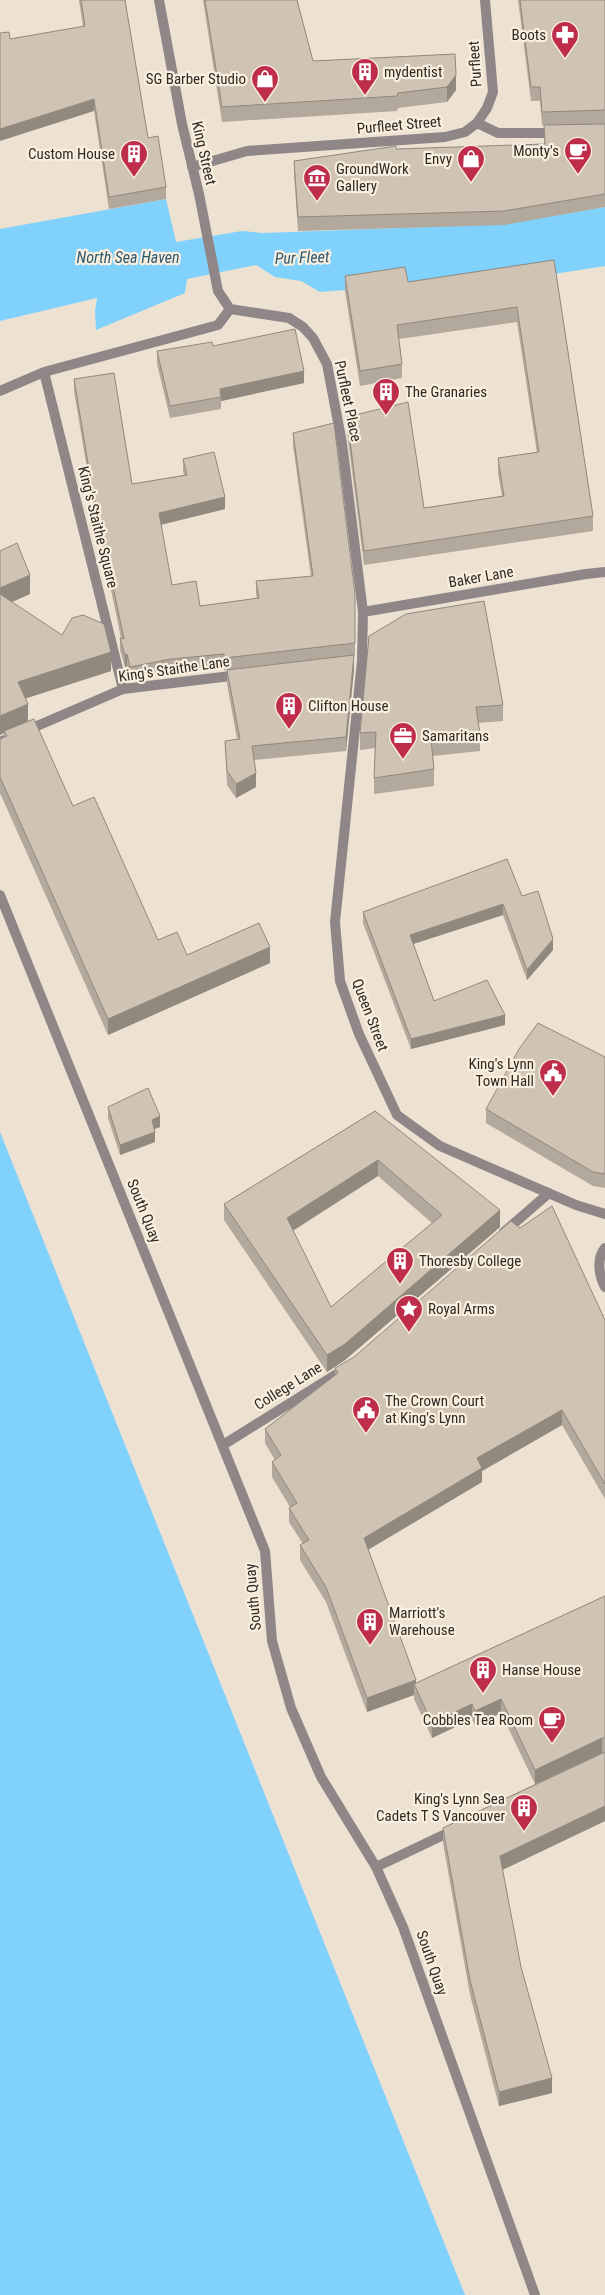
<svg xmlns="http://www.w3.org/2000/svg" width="605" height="2295" font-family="'Roboto Condensed',sans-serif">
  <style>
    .water { fill: #80d1fc }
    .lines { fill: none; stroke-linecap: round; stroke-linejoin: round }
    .pedestrian { stroke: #8f8688; stroke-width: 10 }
    .minor { stroke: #8f8688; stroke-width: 10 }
    .wall { fill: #b2a89b; fill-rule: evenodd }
    .shaded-wall { fill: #91887e }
    .building { fill: #cfc3b4; stroke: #91887e; fill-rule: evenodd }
    .labels { text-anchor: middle; stroke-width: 4.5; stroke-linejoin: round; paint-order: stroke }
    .poi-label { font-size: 15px; fill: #2e2a24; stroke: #faeede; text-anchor: start }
    .street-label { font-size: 15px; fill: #2e2a24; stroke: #faeede }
    .water-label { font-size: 16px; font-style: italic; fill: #2d5970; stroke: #faeede }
  </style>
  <rect width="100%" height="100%" fill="#ede1d1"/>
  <!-- water -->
  <path class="water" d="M166,199L176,242L242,231L263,233L504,224L605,207V266L554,274L320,292L301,281L275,277L256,265L187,279L185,293L96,330L95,311L97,298L0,321V229Z
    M0,1132L465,2295H0Z"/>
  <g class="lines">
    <!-- pedestrian -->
    <path class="pedestrian" d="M477,123L498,133H557"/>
    <!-- minor -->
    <path class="minor" d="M159,0L182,124L199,194L218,291L230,309
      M192,167L247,151L445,137L465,132L477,123L487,108L493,92L485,0
      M230,309L289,318L303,327L313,338L327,364L342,443L363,612L362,661L335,922L340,981L359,1034L397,1115L440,1146L576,1205L605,1214
      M44,372L123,689
      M0,391L44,372L218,325L230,309
      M363,612L586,574L605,572
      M0,742L123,689L239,675
      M0,895L265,1551L272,1641L291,1708L321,1777L376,1867L403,1927L535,2295
      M504,1232L549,1193
      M605,1248C596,1259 599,1275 605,1287
      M223,1445L345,1369
      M376,1867L454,1830"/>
  </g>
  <!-- wall -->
  <path class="wall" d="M79,0H125L148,138L166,187V199L109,209L94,111L10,39L83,27Z
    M203,0H297L313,61L455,54L456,90L447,102L398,108L397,111L222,122Z
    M518,0H605V207L504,225L298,231L294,174V161L396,149L544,144V125H553H542L540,101H531Z
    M554,260L593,516V531L364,565L347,432V417L424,508L502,496L498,473V458L537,453L517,322L399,339L402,364V378L360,386L345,291V276L408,282Z
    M213,346L304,383L221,401V409L170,418L157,364V351Z
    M74,379L132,484L184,475L183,471V459L225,509L161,525L172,585L200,606L257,598L256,594V581L311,577L293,445V433L355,594V655H354V669L346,751L254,760L256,787L236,798L227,785L225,741L237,739L227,684V670H224V666L171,671L130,680L127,666L125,667L120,650V638H121L91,493L74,391Z
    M0,551L30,594L12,602L111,671L26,698L28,721L73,806L158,940L187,955L270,963L108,1035L0,793V739L4,737V733L0,735Z
    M369,636L503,705V721L478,723L480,734V751L433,756L434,769V786L374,794V778L375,748L360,750V733Z
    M522,896L553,950L527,980L503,915L413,944L434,1001L505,1025L411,1049L363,923V912Z
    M605,1057V1188L593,1186L486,1123V1109Z
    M108,1107L160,1127L154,1129L155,1142L120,1155L108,1118Z
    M375,1111L500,1227L345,1360L327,1372L224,1220V1204ZM378,1176L432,1223L331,1307L293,1231Z
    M605,1320V1499L562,1425L482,1471V1482L368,1550L416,1683L605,1596V1821L502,1870L521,1967L552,2093L499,2106L470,1995L443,1843V1828L535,1784L501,1713L475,1725L472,1719L432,1738L414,1699V1695L367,1712L326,1602L300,1560V1545L303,1544L289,1522V1508L290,1507L272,1477V1462L275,1460L265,1443V1429L335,1375V1368Z"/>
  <!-- shaded-wall -->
  <path class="shaded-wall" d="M456,75V90L447,102V87Z
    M94,99V111L0,141V129Z
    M304,371V383L221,401L220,389Z
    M225,497V509L159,525V513Z
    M30,575V594L0,607V588Z
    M111,652V671L18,701V682Z
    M127,654V666L125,667V655Z
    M354,655V669L346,751V737Z
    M28,704V722L0,735V716Z
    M256,773V787L236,798V784Z
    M503,904V915L410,945V935Z
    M553,939V950L527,980V970Z
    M270,947V963L108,1035V1019Z
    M505,1015V1025L411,1049V1039Z
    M160,1116V1127L152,1130V1120Z
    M155,1132V1142L120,1155V1145Z
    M378,1160V1176L287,1234V1218Z
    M500,1210V1227L345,1360L327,1372V1355Z
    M562,1410V1425L482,1471V1482L364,1552V1538L477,1458Z
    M416,1680V1688L414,1684V1695L367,1712V1698Z
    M501,1699V1713L475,1725V1711Z
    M472,1704V1719L432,1738V1723Z
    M602,1738V1753L535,1784V1770Z
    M605,1806V1821L500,1871V1856Z
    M552,2078V2093L499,2106V2092Z"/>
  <!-- building -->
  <path class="building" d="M81,0H125L148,138L158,136L166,187L109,197L94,99L0,129V33L9,32L10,39L85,26Z
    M205,0H297L313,61L455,54L456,75L447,87L398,93L397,96L222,107Z
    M520,0H605V110L542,112L540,87H531Z
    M605,124V194L504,211L298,217L294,161L396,146V149L545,144L544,125Z
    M554,260L593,516L364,551L347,417L408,402L424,508L504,496L498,458L539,452L517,307L397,325L402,364L360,371L345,276L405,267L408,282Z
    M295,329L304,371L220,389L221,397L170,406L157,351L212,342L213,346Z
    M114,373L132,484L187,475L183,459L214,452L225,497L159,513L172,585L196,581L200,606L259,598L256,581L313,576L293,433L334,423L355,594V643L224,658V654L171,659L130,667L127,654L125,655L120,638L124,639L91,481L74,379Z
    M17,543L30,575L0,588V551Z
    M0,594L62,635L72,618L83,615L104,624L111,652L18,682L28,704L0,716Z
    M484,601L503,705L476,707L480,734L431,740L434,769L374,778L376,732L360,733L369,636L406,614Z
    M354,655L346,737L252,746L256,773L236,784L227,771L225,741L240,739L227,670Z
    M34,719L73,806L94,797L158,940L177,932L187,955L259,923L270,947L108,1019L0,777V739L7,736L4,731Z
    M507,859L522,896L538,891L553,939L527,970L503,904L410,935L434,1001L487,980L505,1015L411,1039L363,912Z
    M538,1023L605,1057V1174L593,1172L486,1109L519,1049Z
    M148,1088L160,1116L152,1120L155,1132L120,1145L108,1107Z
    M375,1111L500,1210L345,1344L327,1355L224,1204ZM378,1160L442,1215L331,1307L287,1218Z
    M552,1206L605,1320V1484L562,1410L477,1458L482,1468L364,1538L416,1680L367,1698L326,1587L300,1545L309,1540L289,1508L297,1503L272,1462L281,1455L265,1429L338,1373L335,1368L354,1357L511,1221L520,1228Z
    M605,1596V1738H602L535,1770L501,1699L475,1711L472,1704L432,1723L414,1684Z
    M605,1752V1806L500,1856L521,1967L552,2078L499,2092L470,1980L443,1828Z"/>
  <!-- icons -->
  <defs>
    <symbol id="pharmacy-pin" viewBox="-11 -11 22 30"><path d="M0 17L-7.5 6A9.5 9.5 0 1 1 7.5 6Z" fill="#be2d4c" stroke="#faeede"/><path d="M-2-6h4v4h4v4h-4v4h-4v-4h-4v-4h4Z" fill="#fff"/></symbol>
    <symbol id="building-pin" viewBox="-11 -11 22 30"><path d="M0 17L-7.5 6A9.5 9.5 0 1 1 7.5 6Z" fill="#be2d4c" stroke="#faeede"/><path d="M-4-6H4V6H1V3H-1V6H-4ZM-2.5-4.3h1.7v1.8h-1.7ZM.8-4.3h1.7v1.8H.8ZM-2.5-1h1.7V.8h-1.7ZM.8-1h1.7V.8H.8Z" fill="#fff"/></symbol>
    <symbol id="shop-pin" viewBox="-11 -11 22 30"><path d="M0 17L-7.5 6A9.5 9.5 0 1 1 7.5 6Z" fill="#be2d4c" stroke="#faeede"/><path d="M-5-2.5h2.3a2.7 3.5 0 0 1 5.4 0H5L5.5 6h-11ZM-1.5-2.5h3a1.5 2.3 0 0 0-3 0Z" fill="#fff"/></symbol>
    <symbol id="cafe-pin" viewBox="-11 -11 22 30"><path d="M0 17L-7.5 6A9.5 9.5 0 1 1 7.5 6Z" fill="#be2d4c" stroke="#faeede"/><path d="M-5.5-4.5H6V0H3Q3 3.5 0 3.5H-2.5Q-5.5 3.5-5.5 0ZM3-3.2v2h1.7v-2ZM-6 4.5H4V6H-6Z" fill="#fff"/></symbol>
    <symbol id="museum-pin" viewBox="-11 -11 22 30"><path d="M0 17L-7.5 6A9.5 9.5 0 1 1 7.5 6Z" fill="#be2d4c" stroke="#faeede"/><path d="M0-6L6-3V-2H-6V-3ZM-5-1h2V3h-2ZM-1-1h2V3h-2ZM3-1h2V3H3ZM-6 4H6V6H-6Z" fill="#fff"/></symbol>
    <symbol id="office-pin" viewBox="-11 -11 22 30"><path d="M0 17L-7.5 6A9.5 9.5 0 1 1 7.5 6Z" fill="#be2d4c" stroke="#faeede"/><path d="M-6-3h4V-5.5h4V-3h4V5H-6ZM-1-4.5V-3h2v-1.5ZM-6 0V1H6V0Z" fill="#fff"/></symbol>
    <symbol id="civic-pin" viewBox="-11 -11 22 30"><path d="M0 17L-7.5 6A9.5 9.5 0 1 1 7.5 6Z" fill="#be2d4c" stroke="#faeede"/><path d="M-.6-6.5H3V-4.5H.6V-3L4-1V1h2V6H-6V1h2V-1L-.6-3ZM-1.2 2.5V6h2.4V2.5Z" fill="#fff"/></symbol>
    <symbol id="sight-pin" viewBox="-11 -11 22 30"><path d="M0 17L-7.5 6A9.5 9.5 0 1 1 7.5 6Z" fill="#be2d4c" stroke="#faeede"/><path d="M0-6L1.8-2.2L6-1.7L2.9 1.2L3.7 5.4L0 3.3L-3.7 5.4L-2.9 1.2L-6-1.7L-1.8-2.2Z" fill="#fff"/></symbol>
  </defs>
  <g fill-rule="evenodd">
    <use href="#pharmacy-pin" x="549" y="19" width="32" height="43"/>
    <use href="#building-pin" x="349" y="56" width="32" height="43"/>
    <use href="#shop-pin" x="249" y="63" width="32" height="43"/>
    <use href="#cafe-pin" x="562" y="135" width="32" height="43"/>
    <use href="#building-pin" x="118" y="138" width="32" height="43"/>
    <use href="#shop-pin" x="455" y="143" width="32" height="43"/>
    <use href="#museum-pin" x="301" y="162" width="32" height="43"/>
    <use href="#building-pin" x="370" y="376" width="32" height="43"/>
    <use href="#building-pin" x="273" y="690" width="32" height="43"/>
    <use href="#office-pin" x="387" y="720" width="32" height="43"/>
    <use href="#civic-pin" x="537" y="1057" width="32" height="43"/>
    <use href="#building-pin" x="384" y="1245" width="32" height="43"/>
    <use href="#sight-pin" x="393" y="1293" width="32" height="43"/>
    <use href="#civic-pin" x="350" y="1394" width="32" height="43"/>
    <use href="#building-pin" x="354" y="1606" width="32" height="43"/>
    <use href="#building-pin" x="467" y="1654" width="32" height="43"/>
    <use href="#cafe-pin" x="536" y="1704" width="32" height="43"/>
    <use href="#building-pin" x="508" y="1792" width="32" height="43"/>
  </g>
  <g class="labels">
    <!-- poi labels -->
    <g class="poi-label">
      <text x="546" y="40" text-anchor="end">Boots</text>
      <text x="384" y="77">mydentist</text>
      <text x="246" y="84" text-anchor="end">SG Barber Studio</text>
      <text x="559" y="156" text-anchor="end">Monty's</text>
      <text x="115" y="159" text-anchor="end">Custom House</text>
      <text x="452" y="164" text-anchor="end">Envy</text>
      <text x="336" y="174">GroundWork<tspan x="336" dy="17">Gallery</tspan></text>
      <text x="405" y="397">The Granaries</text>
      <text x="308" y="711">Clifton House</text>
      <text x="422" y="741">Samaritans</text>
      <text x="534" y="1069" text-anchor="end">King's Lynn<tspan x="534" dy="17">Town Hall</tspan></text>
      <text x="419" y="1266">Thoresby College</text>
      <text x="428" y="1314">Royal Arms</text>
      <text x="385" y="1406">The Crown Court<tspan x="385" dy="17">at King's Lynn</tspan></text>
      <text x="389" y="1618">Marriott's<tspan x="389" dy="17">Warehouse</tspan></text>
      <text x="502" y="1675">Hanse House</text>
      <text x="533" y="1725" text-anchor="end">Cobbles Tea Room</text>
      <text x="505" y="1804" text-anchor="end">King's Lynn Sea<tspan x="505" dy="17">Cadets T S Vancouver</tspan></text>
    </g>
    <!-- street labels -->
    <g class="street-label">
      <text transform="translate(475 64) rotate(-94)" y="5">Purfleet</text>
      <text transform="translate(399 125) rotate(-5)" y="5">Purfleet Street</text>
      <text transform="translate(204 153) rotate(77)" y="5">King Street</text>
      <text transform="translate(348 401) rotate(78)" y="5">Purfleet Place</text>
      <text transform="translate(98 527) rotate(76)" y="5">King's Staithe Square</text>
      <text transform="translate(481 577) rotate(-10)" y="5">Baker Lane</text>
      <text transform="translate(174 669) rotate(-8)" y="5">King's Staithe Lane</text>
      <text transform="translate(370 1015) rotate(69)" y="5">Queen Street</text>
      <text transform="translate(144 1211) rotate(68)" y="5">South Quay</text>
      <text transform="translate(288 1386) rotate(-32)" y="5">College Lane</text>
      <text transform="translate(253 1597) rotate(-95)" y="5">South Quay</text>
      <text transform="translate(432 1963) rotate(71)" y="5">South Quay</text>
    </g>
    <!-- water labels -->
    <g class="water-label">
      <text x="128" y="263">North Sea Haven</text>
      <text transform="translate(302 257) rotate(-2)" y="6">Pur Fleet</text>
    </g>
  </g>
</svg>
